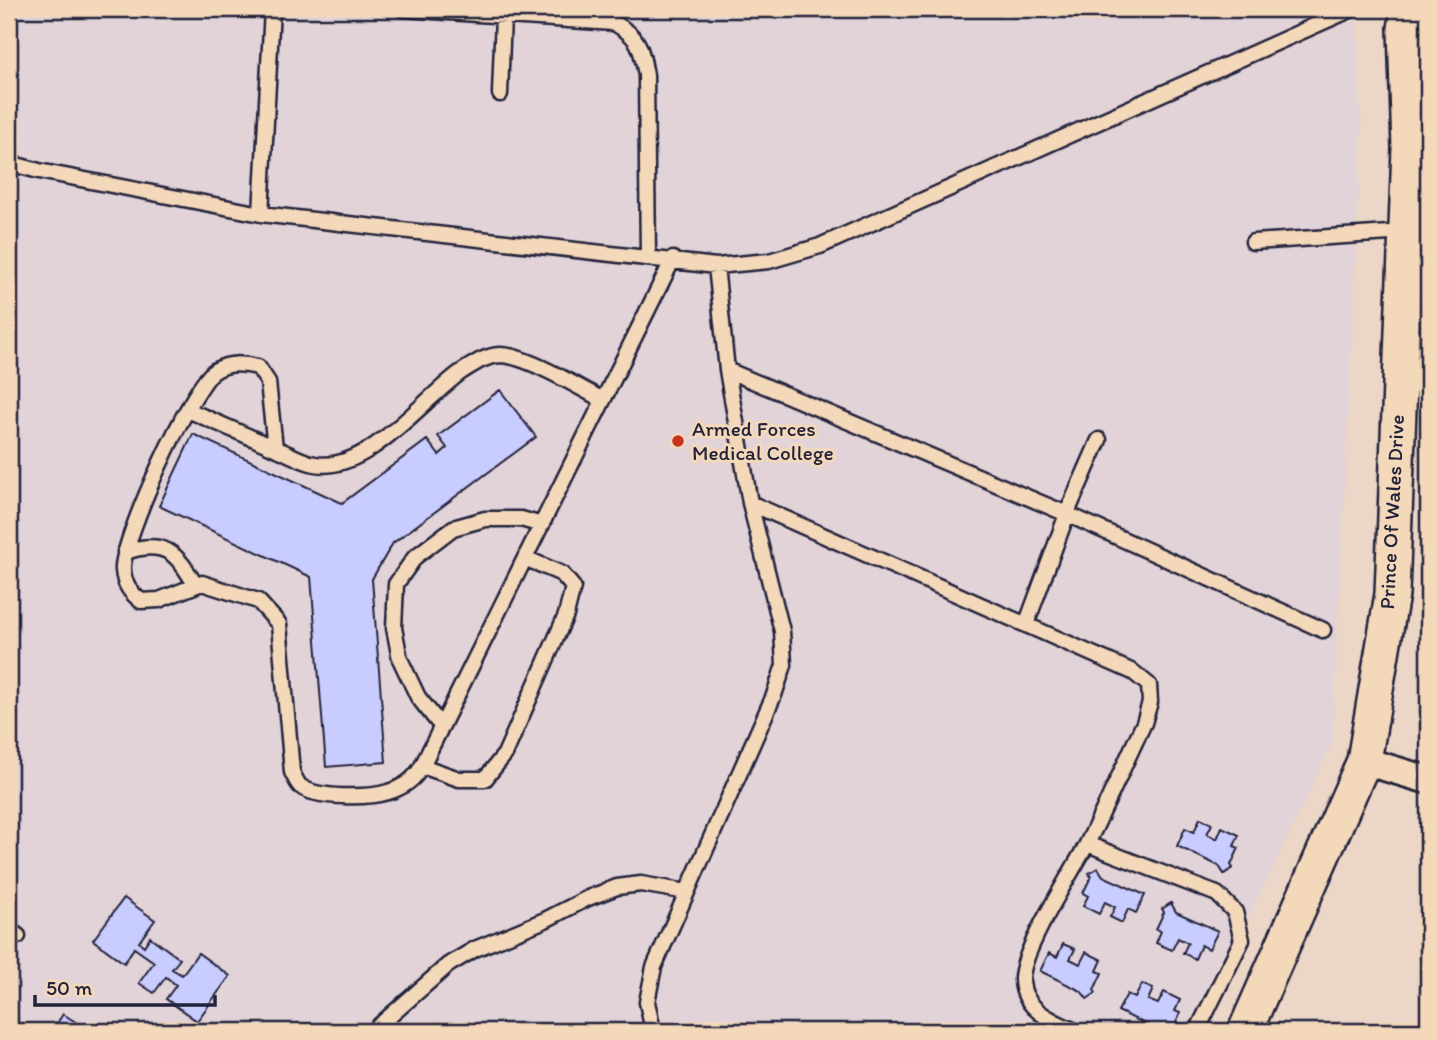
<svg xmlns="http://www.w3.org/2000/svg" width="1437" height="1040" font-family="Itim,sans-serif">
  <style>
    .built { fill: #e1d3d8 }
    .building { fill: #c9ccfe; stroke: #22223b; stroke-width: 2 }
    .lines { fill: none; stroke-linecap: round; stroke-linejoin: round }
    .service-casing { stroke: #22223b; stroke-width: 19 }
    .minor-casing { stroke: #22223b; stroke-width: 32 }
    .tertiary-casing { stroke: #22223b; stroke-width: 38 }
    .service { stroke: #f4d8ba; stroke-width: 14 }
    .minor { stroke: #f4d8ba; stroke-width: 26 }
    .tertiary { stroke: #f4d8ba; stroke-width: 33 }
    .poi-dot { fill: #c8321e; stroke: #f4d8ba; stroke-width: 2.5 }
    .labels { text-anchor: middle; stroke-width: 6; stroke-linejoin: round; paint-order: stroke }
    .poi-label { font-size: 21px; fill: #22223b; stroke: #f4d8ba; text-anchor: start }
    .street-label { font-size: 21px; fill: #22223b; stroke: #f4d8ba }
  </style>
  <rect width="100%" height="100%" fill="#ebd6c8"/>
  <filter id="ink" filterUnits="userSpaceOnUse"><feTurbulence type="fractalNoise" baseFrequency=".0143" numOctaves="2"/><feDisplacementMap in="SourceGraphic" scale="14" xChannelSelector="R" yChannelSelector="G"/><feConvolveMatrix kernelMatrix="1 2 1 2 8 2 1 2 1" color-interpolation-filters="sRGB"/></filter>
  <g filter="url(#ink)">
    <!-- built -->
    <path class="built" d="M9,9H1356L1361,137L1332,744L1194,1031H9Z"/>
    <!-- building -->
    <path class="building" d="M500,390L536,437L393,543L372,579L386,762L326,767L311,577L159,506L193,434L342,503L427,440L439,455L447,448L438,436Z
      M1200,818L1212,824L1207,834L1217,839L1222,827L1239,835L1234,846L1239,848L1231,865L1233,868L1224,874L1219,866L1177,846L1185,828L1194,832Z
      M1098,868L1103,876L1145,895L1136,913L1128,909L1122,923L1110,917L1115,907L1105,902L1099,914L1083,906L1088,896L1083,893L1091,877L1089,873Z
      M124,898L155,920L139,942L144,946L150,937L180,959L172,969L182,975L198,953L230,976L197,1021L166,999L176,985L166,977L154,993L139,983L154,962L134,948L124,963L93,940Z
      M1171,903L1176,912L1218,931L1209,949L1201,945L1195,959L1183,953L1188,943L1178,938L1172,950L1156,943L1161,931L1156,929L1164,912L1162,909Z
      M1063,944L1075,949L1070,959L1080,964L1086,952L1102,960L1097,971L1102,973L1094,990L1096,993L1087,999L1081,991L1040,971L1049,953L1057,957Z
      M1142,984L1153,989L1148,1000L1158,1004L1164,992L1180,1000L1175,1011L1180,1013L1173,1031H1160L1118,1011L1127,994L1135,998Z
      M63,1014L90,1031H52Z"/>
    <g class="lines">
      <defs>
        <path id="service" d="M403,9L614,23C640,37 641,48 646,75L648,257
          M500,94L503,16
          M9,163L39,171L261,214L716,266L769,261L820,246L1352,9
          M261,214L272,9
          M1253,242L1405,232
          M727,370L1067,514L1323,630
          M603,400C578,387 526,355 500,355C484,356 474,364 461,372C422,400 367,473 315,464C302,462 288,453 275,448L268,382L258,367C243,364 230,362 216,370C193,382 120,543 123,570C124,585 131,593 141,601L159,600L202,583L258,601L279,624L292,772C294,776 297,783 300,786C316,799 369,798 388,792C402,788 415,779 422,766L673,259
          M188,410L275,448
          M750,503L1133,672L1149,685L1150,702L1144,723C1125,763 1107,804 1087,844C1071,874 1022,949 1022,979C1022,1009 1053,1022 1076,1031
          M125,552C164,539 177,552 195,585
          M1026,625L1070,506L1099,440
          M441,726L418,697L400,659L394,628L396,584L415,557L453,528L485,519H521L542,525
          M422,766L459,779H485L505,754L566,615L573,587L562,574L525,558
          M1087,844L1217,894L1235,912L1242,940L1197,1031
          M9,930L18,936
          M373,1031L448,965L475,949L545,920L588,898L617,887L641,884L687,892
          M653,1031L647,1002L654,967L774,695L784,665L782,631L750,503L727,370L716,266"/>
        <path id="minor" d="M1364,761L1428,780"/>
        <path id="tertiary" d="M1245,1031L1364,761L1392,594L1409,148L1405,29L1408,9"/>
      </defs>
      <!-- service casing -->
      <use href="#service" class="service-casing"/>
      <!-- minor casing -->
      <use href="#minor" class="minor-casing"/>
      <!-- tertiary casing -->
      <use href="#tertiary" class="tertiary-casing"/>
      <!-- service -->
      <use href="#service" class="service"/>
      <!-- minor -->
      <use href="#minor" class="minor"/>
      <!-- tertiary -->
      <use href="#tertiary" class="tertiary"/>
    </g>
  </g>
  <!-- markers -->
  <circle class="poi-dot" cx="678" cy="441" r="7"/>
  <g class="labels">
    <!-- poi labels -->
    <g class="poi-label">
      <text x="692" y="436">Armed Forces<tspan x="692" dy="24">Medical College</tspan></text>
    </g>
    <!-- street labels -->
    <g class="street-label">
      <text transform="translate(1392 512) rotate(-87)" y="7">Prince Of Wales Drive</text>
    </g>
  </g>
  <!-- margin -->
  <rect width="1437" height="1040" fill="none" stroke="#f4d8ba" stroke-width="35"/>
  <rect x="18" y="18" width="1402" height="1005" fill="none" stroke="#22223b" stroke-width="2.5" filter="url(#ink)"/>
  <!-- scale -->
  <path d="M35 995v10h180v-10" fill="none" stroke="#22223b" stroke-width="3.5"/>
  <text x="46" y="995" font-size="21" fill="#22223b" stroke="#f4d8ba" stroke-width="5" paint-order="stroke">50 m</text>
</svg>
